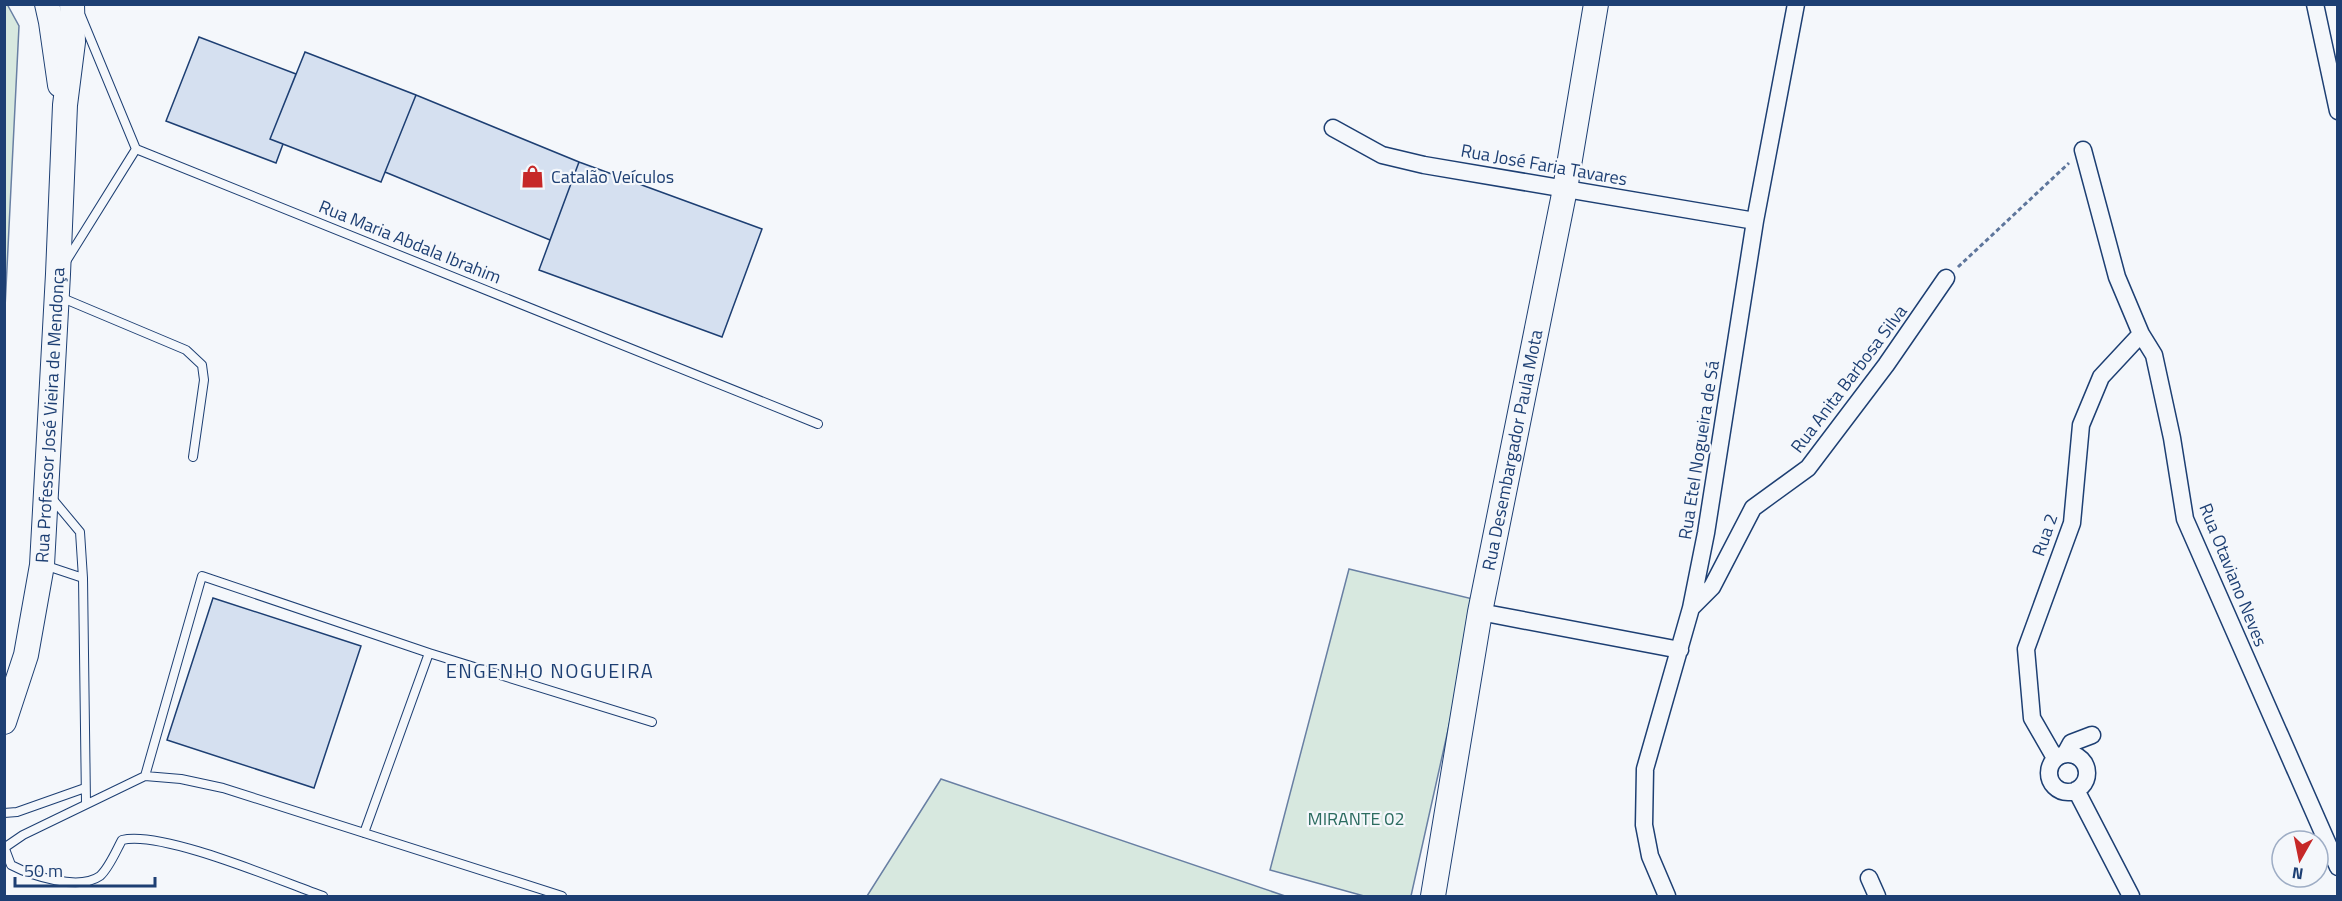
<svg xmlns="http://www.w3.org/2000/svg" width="2342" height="901" font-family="'Titillium Web',sans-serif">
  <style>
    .green { fill: #d7e8df; stroke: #687fa3; stroke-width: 1.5 }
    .building { fill: #d5e0f0; stroke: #1d3f73; stroke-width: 1.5 }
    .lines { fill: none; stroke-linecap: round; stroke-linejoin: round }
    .lane-casing { stroke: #1d3f73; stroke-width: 10 }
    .street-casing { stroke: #1d3f73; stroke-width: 19 }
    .secondary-casing { stroke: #1d3f73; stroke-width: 26 }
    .path { stroke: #5e769c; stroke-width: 3; stroke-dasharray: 4.5 3; stroke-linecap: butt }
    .lane { stroke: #f4f7fb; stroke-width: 8 }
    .street { stroke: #f4f7fb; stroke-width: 16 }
    .secondary { stroke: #f4f7fb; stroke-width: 24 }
    .labels { text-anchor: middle; stroke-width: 4.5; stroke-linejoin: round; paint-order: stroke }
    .street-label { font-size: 18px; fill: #1d3f73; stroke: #f4f7fb }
    .poi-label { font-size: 18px; fill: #1d3f73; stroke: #f4f7fb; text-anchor: start }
    .park-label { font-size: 18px; fill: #2c6c60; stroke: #f4f7fb }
    .neighbourhood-label { font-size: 20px; letter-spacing: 1.5px; fill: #1d3f73; stroke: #f4f7fb }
  </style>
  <rect width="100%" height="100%" fill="#f4f7fb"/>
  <!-- green -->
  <path class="green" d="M7,4L19,26L5,308L4,5Z
    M1349,569L1477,600L1411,896H1364L1270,870Z
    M941,779L1285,896H867Z"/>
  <!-- building -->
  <path class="building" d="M199,37L296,74L270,139L283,144L276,163L166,121Z
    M305,52L416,95L381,182L270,139Z
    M416,95L579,162L550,240L385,172Z
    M579,162L762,229L722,337L539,270Z
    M213,598L361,646L314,788L167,740Z"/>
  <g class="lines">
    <defs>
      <path id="lane" d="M81,16L136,149L818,424
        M65,263L136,149
        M60,297L186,350L202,365L204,380L193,457
        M50,496L80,532L83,578
        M44,565L83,578L86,803
        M145,776L202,576L429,653L652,722
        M4,813L17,812L85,788
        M364,833L429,653
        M4,848L23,835L145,776L181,779L223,788L562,896
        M5,849L11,865C32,876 79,891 100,876C109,868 116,851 122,840C162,830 280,881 323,896"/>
      <path id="street" d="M2315,4L2338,111
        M1333,128L1382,155L1424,165L1755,221
        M2083,150L2117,277L2141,334L2154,355L2172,438L2185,519L2338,867
        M1691,608L1712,587L1753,508L1808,468L1886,365L1946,278
        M1480,612L1680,650
        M2049 773a19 19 0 1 1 38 0a19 19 0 1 1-38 0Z
        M2065,754L2071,743L2092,735
        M2055,758L2032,718L2026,649L2072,523L2081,425L2101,377L2141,334
        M2076,790L2131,896
        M1869,878L1877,896
        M1667,896L1650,856L1644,825L1645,769L1691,608L1706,533L1755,221L1796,4"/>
      <g id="secondary">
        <path d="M47,4L51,22L60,85"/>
        <path id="s1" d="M4,722L26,655L42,565L58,274L65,105L73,42L72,4"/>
        <path id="s2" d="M1433,896L1480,612L1565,189L1596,4"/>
      </g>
    </defs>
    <!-- lane casing -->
    <use href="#lane" class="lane-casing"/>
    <!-- street casing -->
    <use href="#street" class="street-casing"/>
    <!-- secondary casing -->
    <use href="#secondary" class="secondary-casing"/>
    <!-- path -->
    <path class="path" d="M1958,267L2069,163"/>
    <!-- lane -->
    <use href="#lane" class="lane"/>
    <!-- street -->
    <use href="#street" class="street"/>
    <!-- secondary -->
    <use href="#secondary" class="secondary"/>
  </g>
  <!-- icons -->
  <defs>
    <symbol id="shop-bare" viewBox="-9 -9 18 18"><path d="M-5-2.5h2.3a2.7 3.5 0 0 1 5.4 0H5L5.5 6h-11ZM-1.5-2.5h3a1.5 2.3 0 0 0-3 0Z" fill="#c62828" stroke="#f4f7fb" stroke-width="2.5" paint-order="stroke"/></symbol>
  </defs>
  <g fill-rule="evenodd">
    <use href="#shop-bare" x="516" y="160" width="33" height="33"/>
  </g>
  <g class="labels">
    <!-- street labels -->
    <g class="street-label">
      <text transform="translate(1544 165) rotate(10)" y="6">Rua José Faria Tavares</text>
      <text transform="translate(410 242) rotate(22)" y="6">Rua Maria Abdala Ibrahim</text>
      <text transform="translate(1849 379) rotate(-53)" y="6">Rua Anita Barbosa Silva</text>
      <text dy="6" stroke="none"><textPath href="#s1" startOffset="312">Rua Professor José Vieira de Mendonça</textPath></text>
      <text dy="6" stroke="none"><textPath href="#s2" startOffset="453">Rua Desembargador Paula Mota</textPath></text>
      <text transform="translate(1699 450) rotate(-81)" y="6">Rua Etel Nogueira de Sá</text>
      <text transform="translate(2045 535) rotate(-71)" y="6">Rua 2</text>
      <text transform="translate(2233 575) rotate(68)" y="6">Rua Otaviano Neves</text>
    </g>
    <!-- poi labels -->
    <g class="poi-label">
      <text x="551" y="183">Catalão Veículos</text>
    </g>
    <!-- park labels -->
    <g class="park-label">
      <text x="1356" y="825">MIRANTE 02</text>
    </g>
    <!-- neighbourhood labels -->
    <g class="neighbourhood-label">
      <text x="550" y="678">ENGENHO NOGUEIRA</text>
    </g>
  </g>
  <!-- border -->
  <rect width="2342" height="901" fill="none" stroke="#1d3f73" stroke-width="12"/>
  <!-- north arrow -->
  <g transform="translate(2300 859) rotate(189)"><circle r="28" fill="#f4f7fb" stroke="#9eadc5" stroke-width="1.5"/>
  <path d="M0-4.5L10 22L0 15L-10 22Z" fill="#c62828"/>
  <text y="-9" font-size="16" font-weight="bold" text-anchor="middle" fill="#1d3f73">N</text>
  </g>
  <!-- scale -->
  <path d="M15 877v9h140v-9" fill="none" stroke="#1d3f73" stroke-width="3"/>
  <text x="24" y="877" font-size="18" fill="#1d3f73" stroke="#f4f7fb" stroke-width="4.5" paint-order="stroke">50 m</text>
</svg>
